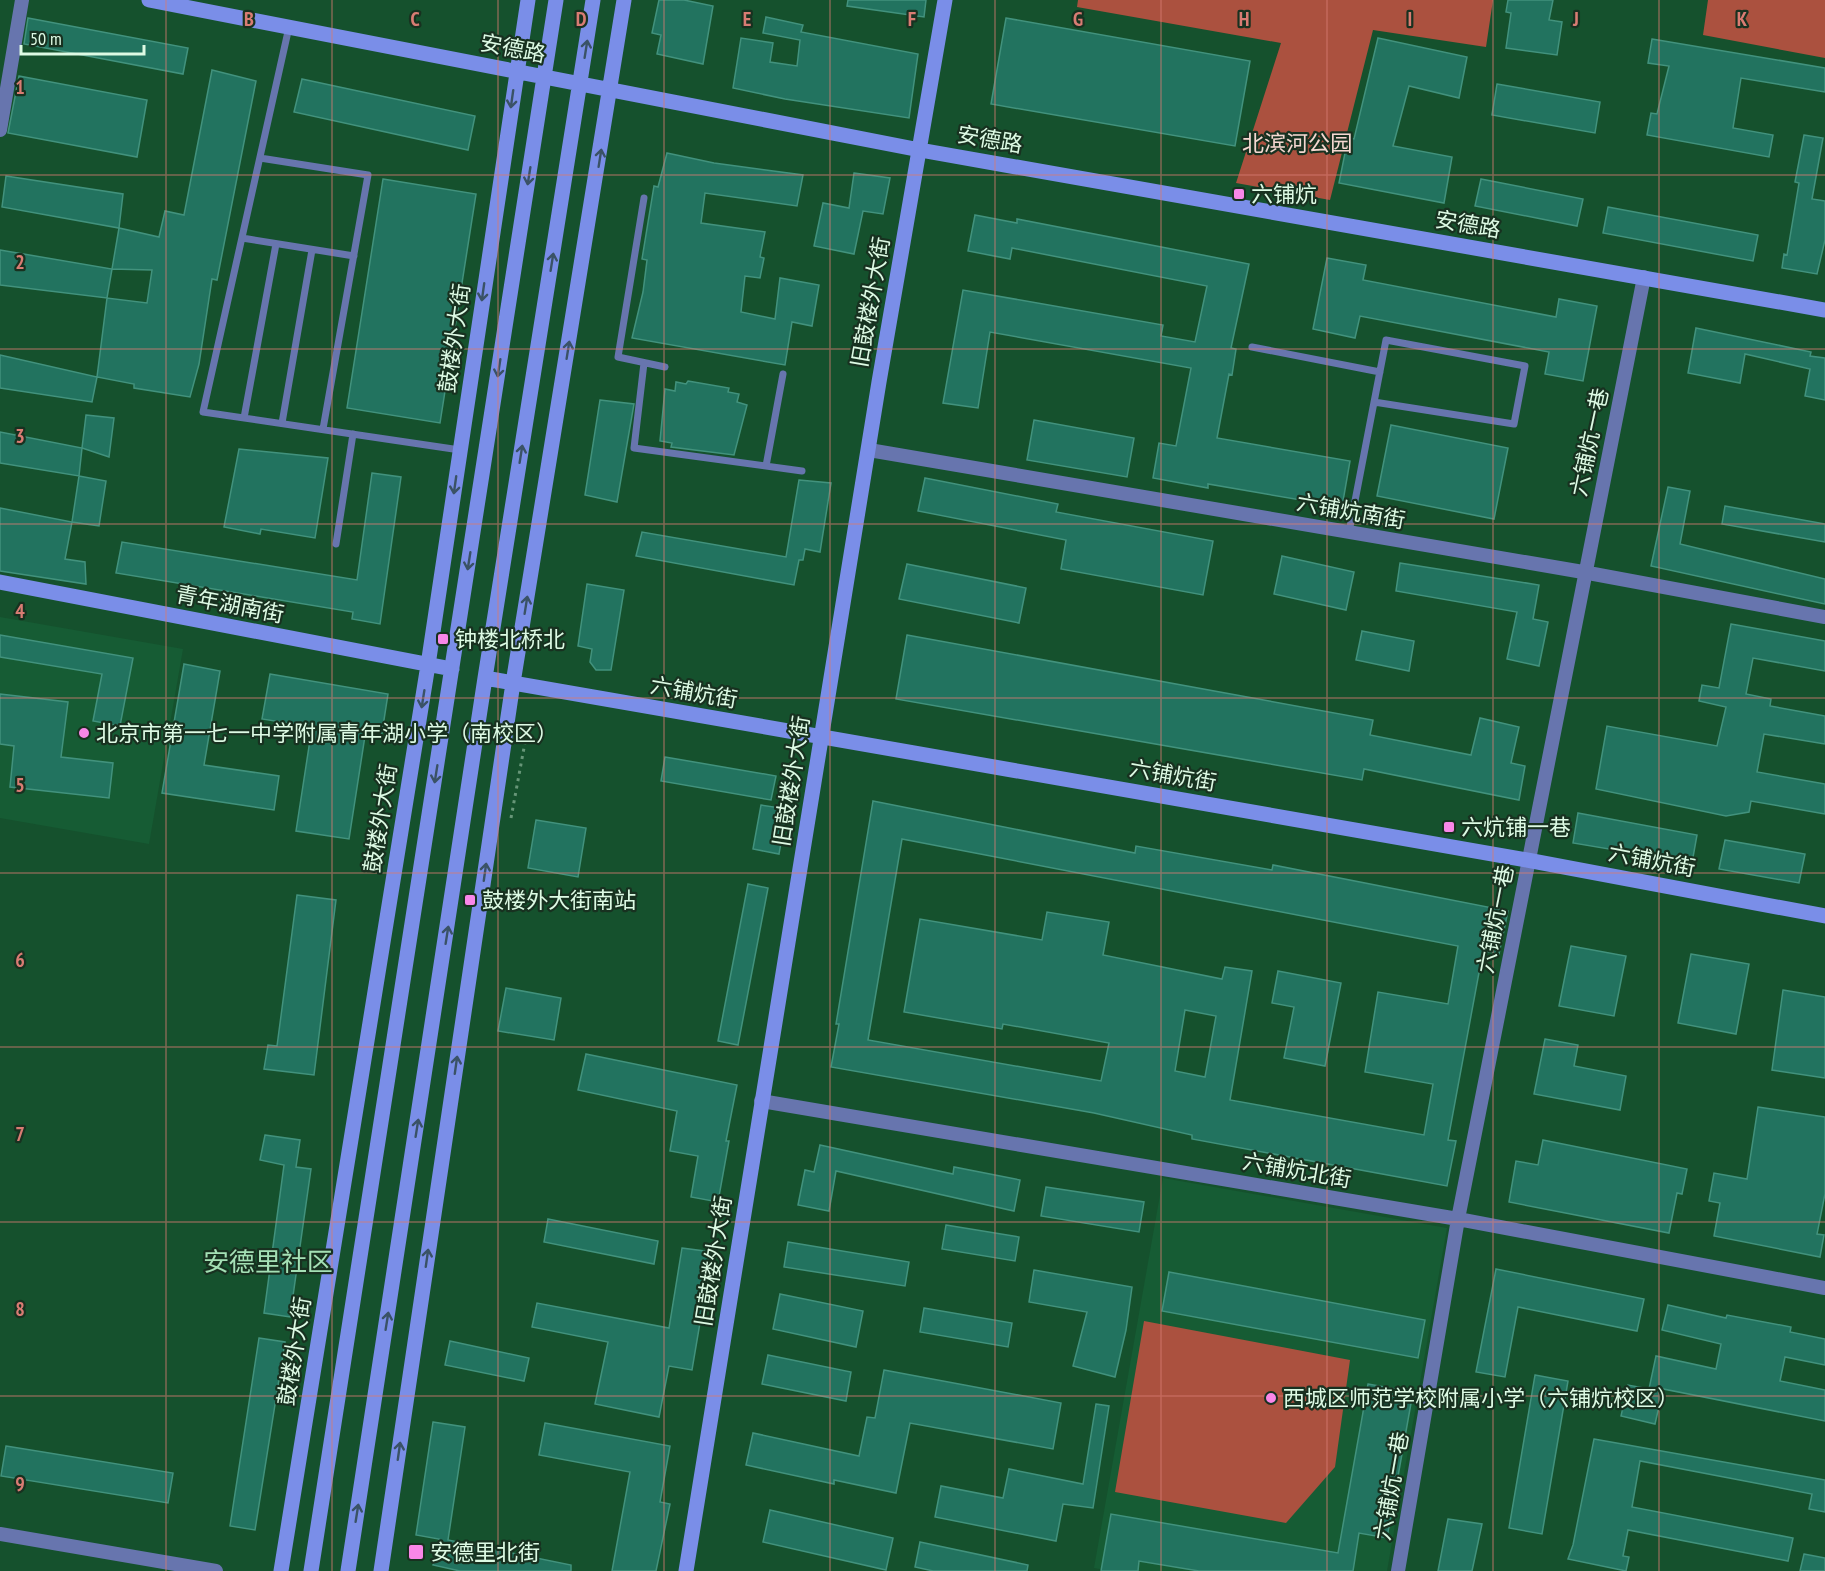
<svg xmlns="http://www.w3.org/2000/svg" width="1825" height="1571" font-family="'PT Sans Narrow','Noto Sans SC',sans-serif">
  <style>
    .built { fill: #165c34 }
    .green { fill: #ab513f }
    .building { fill: #22735f; stroke: #42927d; stroke-width: 1.5; fill-rule: evenodd }
    .lines { fill: none; stroke-linecap: round; stroke-linejoin: round }
    .path { stroke: #679678; stroke-width: 3; stroke-dasharray: 3 4.5; stroke-linecap: butt }
    .lane { stroke: #6775ae; stroke-width: 7 }
    .street { stroke: #6775ae; stroke-width: 14 }
    .secondary { stroke: #7a8ee8; stroke-width: 15 }
    .oneway { stroke: #3a5266 }
    .grid { fill: none; stroke: #d97c73; stroke-width: 1.5; stroke-opacity: 0.55 }
    .poi-dot { fill: #f987e8; stroke: #183120; stroke-width: 2 }
    .labels { text-anchor: middle; stroke-width: 4.5; stroke-linejoin: round; paint-order: stroke }
    .street-label { font-size: 22px; fill: #ddfae4; stroke: #183120 }
    .park-label { font-size: 22px; fill: #f5d8d1; stroke: #183120 }
    .poi-label { font-size: 22px; fill: #ddfae4; stroke: #183120; text-anchor: start }
    .quarter-label { font-size: 26px; fill: #a4e0b5; stroke: #183120 }
    .grid-label { font-size: 20px; text-anchor: middle; font-weight: bold; fill: #d97c73; stroke: #183120; stroke-width: 4.5; stroke-linejoin: round; paint-order: stroke }
  </style>
  <rect width="100%" height="100%" fill="#15512d"/>
  <!-- built -->
  <path class="built" d="M0,617L183,649L149,844L0,818Z
    M1163,1178L1447,1228L1387,1571H1111L1094,1568Z"/>
  <!-- green -->
  <path class="green" d="M1078,0H1493L1486,47L1373,30L1330,200L1236,183L1281,43L1077,7Z
    M1708,0H1825V58L1703,35Z
    M1144,1321L1350,1360L1335,1467L1286,1523L1115,1492Z"/>
  <!-- building -->
  <path class="building" d="M659,0H684L713,6L703,64L657,54L661,35L652,33Z
    M848,0H926L924,17L847,6Z
    M1508,0H1553L1549,20L1562,22L1557,55L1506,48L1511,13L1506,12Z
    M766,17L803,25L801,32L918,54L909,118L785,99L733,88L741,38L773,43L770,62L797,66L800,40L763,33Z
    M28,18L188,48L183,74L24,44Z
    M1006,18L1250,61L1235,146L991,104Z
    M1378,38L1467,57L1459,98L1409,86L1393,146L1452,157L1444,203L1339,183L1348,138L1354,139Z
    M1652,39L1825,68V92L1741,78L1733,128L1773,135L1769,157L1647,135L1651,113L1657,114L1669,66L1648,63Z
    M212,70L256,81L217,280L212,279L199,364L190,397L134,388V384L97,377L107,298L147,303L152,270L112,269L119,228L159,237L165,211L184,215Z
    M19,76L147,100L137,157L8,133Z
    M302,79L475,116L468,150L294,112Z
    M1497,84L1600,102L1595,133L1492,115Z
    M1804,135L1823,138L1812,199L1825,201V240L1817,274L1782,268L1784,254L1787,255L1799,183L1795,182Z
    M667,153L714,163L803,175L797,206L705,193L701,223L765,232L760,257L764,258L760,278L745,276L741,312L775,319L780,278L819,285L812,326L792,322L785,365L632,338L643,292L647,260L642,259L654,186L658,187Z
    M854,173L890,178L883,214L863,211L854,254L814,246L823,203L849,208Z
    M6,176L123,194L119,228L2,207Z
    M383,179L476,194L440,423L347,408Z
    M1481,179L1583,199L1577,226L1475,206Z
    M1608,207L1758,235L1753,261L1603,233Z
    M975,215L1017,223V219L1249,264L1231,348L1236,349L1232,375L1229,374L1217,438L1350,461L1342,507L1208,484V488L1153,478L1159,443L1176,446L1191,368L990,332L978,408L943,403L963,290L1163,325L1161,336L1195,342L1207,286L1012,248L1010,259L968,251Z
    M0,250L112,269L107,298L0,285Z
    M1327,258L1366,265L1363,280L1556,317L1559,299L1597,306L1583,381L1545,374L1549,352L1360,316L1355,338L1313,329Z
    M1696,328L1811,352L1810,356L1825,358V400L1805,396L1810,369L1745,354L1740,383L1688,373Z
    M0,355L97,377L92,402L0,388Z
    M688,381L729,388L728,392L739,394L737,402L747,405L734,455L671,447L672,443L660,441L665,389L675,391L676,382L686,384Z
    M600,400L634,404L617,502L585,495Z
    M86,415L114,418L109,457L82,448Z
    M1034,420L1134,438L1127,477L1027,460Z
    M1391,425L1508,448L1494,519L1377,496Z
    M0,432L82,448L79,476L0,463Z
    M239,449L328,458L315,538L261,529L260,534L224,527Z
    M372,473L401,477L380,624L352,619L353,612L116,573L122,542L357,580Z
    M79,476L106,481L99,526L72,522Z
    M925,478L1058,504L1056,512L1213,541L1203,595L1061,569L1066,540L918,511Z
    M799,480L831,483L820,552L805,549L803,560H799L794,585L636,556L642,532L786,557Z
    M1668,487L1690,491L1680,544L1825,579V604L1651,566Z
    M1725,506L1825,524V542L1722,524Z
    M0,508L72,522L65,559L85,562L86,584L0,571Z
    M1282,556L1354,572L1346,610L1274,594Z
    M1400,563L1539,585L1533,619L1548,622L1539,666L1507,659L1517,612L1396,591Z
    M907,564L1026,588L1019,623L899,599Z
    M587,584L624,590L611,670H596L590,662L592,649L578,646Z
    M1731,624L1825,641V671L1753,658L1746,694L1771,699L1770,706L1825,716V744L1764,734L1757,772L1825,784V814L1751,801L1749,812L1726,816L1596,789L1607,726L1717,746L1726,707L1699,701L1702,685L1719,688Z
    M1362,631L1414,641L1409,671L1356,660Z
    M0,635L133,658L120,726L93,721L102,674L0,657Z
    M907,635L1373,720L1370,735L1471,755L1480,718L1519,727L1511,763L1525,766L1519,800L1364,769L1362,780L896,699Z
    M184,664L220,671L204,765L279,776L274,810L162,793Z
    M270,674L388,694L381,739L365,736L349,839L296,831L312,727L262,719Z
    M0,694L68,702L61,757L113,763L109,798L10,787L14,746L0,744Z
    M665,757L776,776L771,800L661,781Z
    M873,801L1135,853L1136,846L1272,870L1273,865L1508,911L1499,954L1483,951L1448,1140L1456,1141L1447,1186L1192,1139V1135L1094,1113L831,1067L839,1024H836ZM902,839L1458,946L1448,1004L1378,992L1365,1072L1433,1084L1424,1135L1230,1100L1252,971L1225,967L1222,979L1103,955L1109,922L1047,912L1042,940L920,919L904,1012L1002,1029L1003,1024L1109,1043L1101,1081L868,1040ZM1185,1010L1216,1016L1205,1077L1175,1071Z
    M761,805L787,809L779,854L753,849Z
    M1578,813L1697,835L1692,863L1573,843Z
    M536,820L586,828L578,877L528,868Z
    M1725,840L1805,854L1799,883L1719,869Z
    M748,884L768,888L738,1045L718,1041Z
    M297,895L336,900L314,1075L264,1069L268,1045L277,1046Z
    M1571,946L1626,956L1614,1016L1559,1006Z
    M1691,954L1749,964L1736,1034L1678,1023Z
    M1278,971L1341,983L1325,1066L1284,1058L1294,1007L1272,1003Z
    M506,988L561,998L554,1040L498,1031Z
    M1783,990L1825,997V1078L1772,1070Z
    M1545,1039L1578,1045L1574,1066L1626,1076L1620,1110L1534,1094Z
    M586,1054L737,1085L726,1141H729L718,1202L691,1197L698,1156L670,1151L677,1111L578,1090Z
    M1758,1107L1825,1117V1194L1817,1234L1824,1235L1820,1257L1714,1236L1720,1203L1709,1201L1714,1173L1747,1179Z
    M265,1135L300,1140L296,1167L311,1169L290,1317L264,1313L284,1165L260,1160Z
    M1543,1140L1687,1169L1682,1194L1677,1193L1669,1233L1509,1202L1516,1161L1538,1165Z
    M820,1145L953,1174L954,1167L1020,1180L1014,1211L836,1171L829,1211L798,1205L805,1170L814,1172Z
    M1046,1187L1144,1202L1139,1232L1041,1216Z
    M548,1219L658,1241L654,1264L544,1242Z
    M946,1225L1019,1237L1015,1261L942,1249Z
    M788,1242L909,1262L905,1286L784,1267Z
    M682,1248L712,1252L692,1370L669,1366L659,1417L595,1404L608,1342L532,1327L537,1303L669,1328Z
    M1496,1269L1644,1299L1637,1331L1518,1307L1505,1377L1476,1372Z
    M1034,1270L1132,1287L1126,1330L1115,1377L1073,1366L1087,1312L1029,1302Z
    M1169,1272L1425,1320L1418,1358L1162,1311Z
    M780,1294L863,1311L856,1347L773,1329Z
    M1668,1305L1726,1318L1727,1315L1791,1327L1790,1332L1825,1339V1365L1785,1357L1780,1381L1825,1390V1421L1663,1389L1655,1424L1621,1416L1628,1385L1649,1389L1656,1356L1716,1369L1721,1344L1662,1330Z
    M924,1308L1012,1323L1008,1347L920,1332Z
    M259,1338L285,1342L255,1530L230,1526Z
    M450,1341L529,1358L524,1381L445,1365Z
    M768,1355L851,1372L846,1401L762,1384Z
    M884,1370L1061,1403L1053,1449L910,1423L896,1493L834,1480V1484L746,1465L753,1433L859,1456L867,1417L875,1418Z
    M1535,1375L1568,1381L1542,1534L1509,1528Z
    M1368,1384L1413,1392L1387,1538L1359,1533L1353,1571H1199L1139,1561L1138,1571H1101L1111,1514L1338,1553Z
    M1096,1404L1109,1406L1093,1508L1063,1504L1056,1541L935,1517L941,1486L1003,1498L1009,1469L1083,1484Z
    M433,1422L465,1427L448,1540L571,1565V1571H460L433,1565L439,1539L416,1535Z
    M545,1423L670,1446L660,1502L670,1504L656,1571H612L630,1472L539,1455Z
    M1594,1439L1825,1480V1512L1809,1509L1812,1494L1640,1461L1632,1507L1793,1538L1788,1561L1628,1530L1623,1556L1629,1557L1626,1571L1568,1559L1573,1545Z
    M6,1446L173,1473L168,1503L1,1476Z
    M770,1510L893,1538L886,1570L763,1542Z
    M1448,1519L1482,1524L1472,1571H1438Z
    M920,1542L1028,1565L1027,1571H933L915,1567Z
    M1804,1554L1825,1558V1571H1800Z"/>
  <g class="lines">
    <!-- path -->
    <path class="path" d="M511,818L526,737"/>
    <!-- lane -->
    <path class="lane" d="M289,27L203,412L460,450
      M260,158L368,175L323,429
      M644,198L618,357L665,367
      M242,238L354,256
      M1252,347L1380,372
      M644,363L634,448L802,471
      M244,418L276,244
      M282,423L312,250
      M766,466L783,374
      M1349,532C1361,468 1374,404 1386,340L1525,366L1514,424L1374,402
      M336,544L353,434"/>
    <!-- street -->
    <path class="street" d="M0,130L22,0
      M869,450L1583,572L1825,617
      M761,1101L1458,1219L1825,1288
      M0,1534L216,1571
      M1398,1571L1458,1219L1644,277"/>
    <!-- secondary -->
    <path class="secondary" d="M149,0L920,150L1825,310
      M0,582L452,669
      M485,678L1527,860L1825,916
      M281,1571L428,665L528,0
      M311,1571L556,0
      M348,1571L485,678L593,0
      M381,1571L513,683L624,0
      M686,1571L879,382L945,0"/>
  </g>
  <!-- one-way arrows -->
  <defs><path id="oneway-shaft" d="M-6 0H5M1.5-3L5.5 0L1.5 3" fill="none" stroke-width="1.6" stroke-linecap="round" stroke-linejoin="round" transform="scale(1.5)"/></defs>
  <g class="oneway">
    <use href="#oneway-shaft" transform="translate(586 49) rotate(-81)"/>
    <use href="#oneway-shaft" transform="translate(512 99) rotate(98)"/>
    <use href="#oneway-shaft" transform="translate(600 158) rotate(-81)"/>
    <use href="#oneway-shaft" transform="translate(529 176) rotate(99)"/>
    <use href="#oneway-shaft" transform="translate(552 262) rotate(-81)"/>
    <use href="#oneway-shaft" transform="translate(483 292) rotate(98)"/>
    <use href="#oneway-shaft" transform="translate(568 350) rotate(-81)"/>
    <use href="#oneway-shaft" transform="translate(499 368) rotate(99)"/>
    <use href="#oneway-shaft" transform="translate(521 454) rotate(-81)"/>
    <use href="#oneway-shaft" transform="translate(455 485) rotate(98)"/>
    <use href="#oneway-shaft" transform="translate(469 561) rotate(99)"/>
    <use href="#oneway-shaft" transform="translate(526 605) rotate(-81)"/>
    <use href="#oneway-shaft" transform="translate(423 699) rotate(99)"/>
    <use href="#oneway-shaft" transform="translate(436 774) rotate(99)"/>
    <use href="#oneway-shaft" transform="translate(485 872) rotate(-82)"/>
    <use href="#oneway-shaft" transform="translate(447 935) rotate(-81)"/>
    <use href="#oneway-shaft" transform="translate(456 1065) rotate(-82)"/>
    <use href="#oneway-shaft" transform="translate(417 1128) rotate(-81)"/>
    <use href="#oneway-shaft" transform="translate(427 1258) rotate(-82)"/>
    <use href="#oneway-shaft" transform="translate(387 1321) rotate(-81)"/>
    <use href="#oneway-shaft" transform="translate(399 1451) rotate(-82)"/>
    <use href="#oneway-shaft" transform="translate(357 1513) rotate(-81)"/>
  </g>
  <!-- grid -->
  <path class="grid" d="M166,0V1571M332,0V1571M498,0V1571M664,0V1571M830,0V1571M995,0V1571M1161,0V1571M1327,0V1571M1493,0V1571M1659,0V1571M0,175H1825M0,349H1825M0,524H1825M0,698H1825M0,873H1825M0,1047H1825M0,1222H1825M0,1396H1825"/>
  <!-- markers -->
  <g class="poi-dot">
    <rect x="1233" y="188" width="12" height="12" rx="3"/>
    <rect x="437" y="633" width="12" height="12" rx="3"/>
    <circle cx="84" cy="733" r="6"/>
    <rect x="1443" y="821" width="12" height="12" rx="3"/>
    <rect x="464" y="894" width="12" height="12" rx="3"/>
    <circle cx="1271" cy="1398" r="6"/>
    <rect x="408" y="1544" width="16" height="16" rx="3"/>
  </g>
  <g class="labels">
    <!-- street labels -->
    <g class="street-label">
      <text transform="translate(513 48) rotate(11)" y="8">安德路</text>
      <text transform="translate(990 139) rotate(10)" y="8">安德路</text>
      <text transform="translate(1468 224) rotate(10)" y="8">安德路</text>
      <text transform="translate(870 302) rotate(-80)" y="8">旧鼓楼外大街</text>
      <text transform="translate(454 338) rotate(-82)" y="8">鼓楼外大街</text>
      <text transform="translate(1589 442) rotate(-78)" y="8">六铺炕一巷</text>
      <text transform="translate(1351 511) rotate(10)" y="8">六铺炕南街</text>
      <text transform="translate(230 604) rotate(11)" y="8">青年湖南街</text>
      <text transform="translate(694 692) rotate(10)" y="8">六铺炕街</text>
      <text transform="translate(1173 775) rotate(10)" y="8">六铺炕街</text>
      <text transform="translate(791 781) rotate(-81)" y="8">旧鼓楼外大街</text>
      <text transform="translate(380 818) rotate(-81)" y="8">鼓楼外大街</text>
      <text transform="translate(1652 860) rotate(11)" y="8">六铺炕街</text>
      <text transform="translate(1495 919) rotate(-79)" y="8">六铺炕一巷</text>
      <text transform="translate(1297 1170) rotate(10)" y="8">六铺炕北街</text>
      <text transform="translate(713 1261) rotate(-81)" y="8">旧鼓楼外大街</text>
      <text transform="translate(294 1351) rotate(-81)" y="8">鼓楼外大街</text>
      <text transform="translate(1391 1486) rotate(-80)" y="8">六铺炕一巷</text>
    </g>
    <!-- park labels -->
    <g class="park-label">
      <text x="1297" y="151">北滨河公园</text>
    </g>
    <!-- poi labels -->
    <g class="poi-label">
      <text x="1251" y="202">六铺炕</text>
      <text x="455" y="647">钟楼北桥北</text>
      <text x="96" y="741">北京市第一七一中学附属青年湖小学（南校区）</text>
      <text x="1461" y="835">六炕铺一巷</text>
      <text x="482" y="908">鼓楼外大街南站</text>
      <text x="1283" y="1406">西城区师范学校附属小学（六铺炕校区）</text>
      <text x="430" y="1560">安德里北街</text>
    </g>
    <!-- quarter labels -->
    <g class="quarter-label">
      <text x="268" y="1271">安德里社区</text>
    </g>
  </g>
  <g class="grid-label">
    <text x="249" y="26">B</text>
    <text x="415" y="26">C</text>
    <text x="581" y="26">D</text>
    <text x="747" y="26">E</text>
    <text x="912" y="26">F</text>
    <text x="1078" y="26">G</text>
    <text x="1244" y="26">H</text>
    <text x="1410" y="26">I</text>
    <text x="1576" y="26">J</text>
    <text x="1742" y="26">K</text>
    <text x="20" y="94">1</text>
    <text x="20" y="269">2</text>
    <text x="20" y="443">3</text>
    <text x="20" y="618">4</text>
    <text x="20" y="792">5</text>
    <text x="20" y="967">6</text>
    <text x="20" y="1141">7</text>
    <text x="20" y="1316">8</text>
    <text x="20" y="1491">9</text>
  </g>
  <!-- scale -->
  <path d="M21 45v9h123v-9" fill="none" stroke="#ddfae4" stroke-width="3"/>
  <text x="30" y="45" font-size="18" fill="#ddfae4" stroke="#183120" stroke-width="4.5" paint-order="stroke">50 m</text>
</svg>
